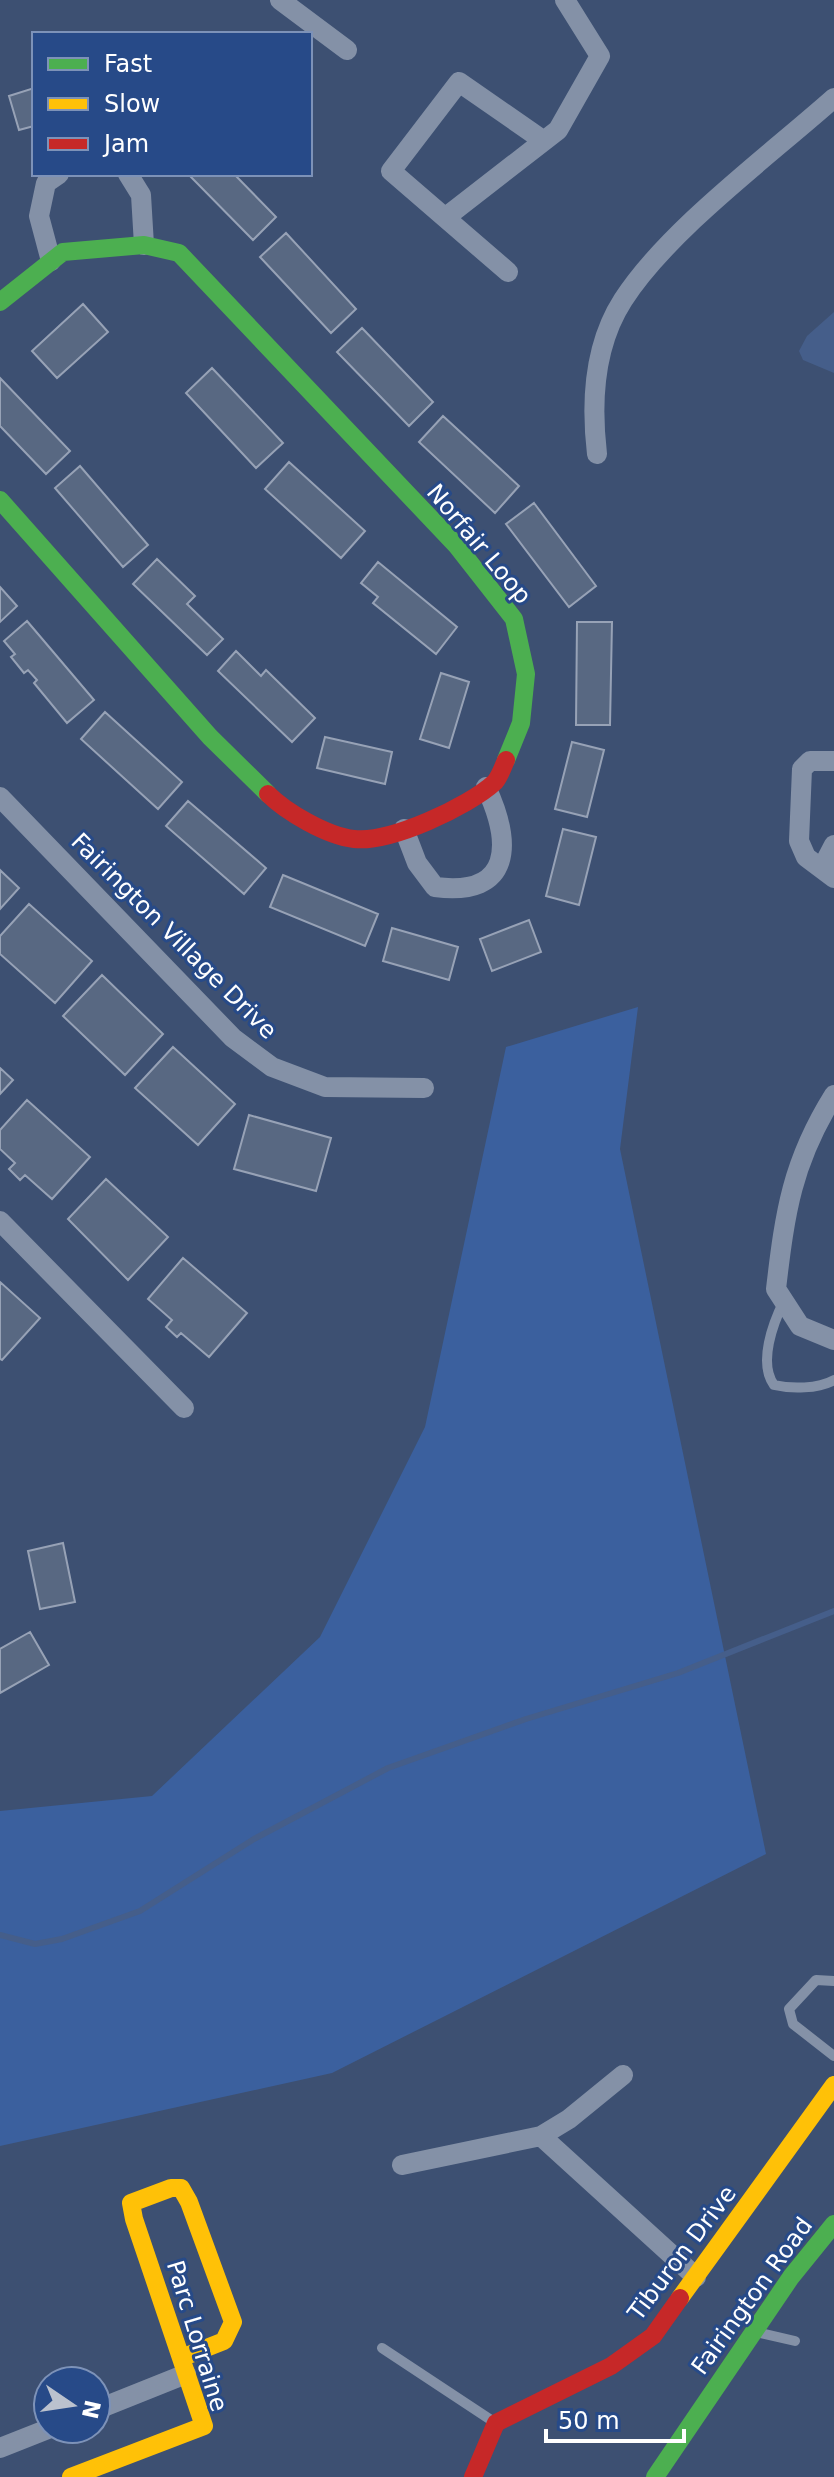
<svg xmlns="http://www.w3.org/2000/svg" width="834" height="2477" font-family="'DejaVu Sans',sans-serif">
  <style>
    .green { fill: #3b609e }
    .water { fill: #455e8a }
    .lines { fill: none; stroke-linecap: round; stroke-linejoin: round }
    .stream { stroke: #455e8a; stroke-width: 6 }
    .building { fill: #586882; stroke: #97a2b6; stroke-width: 2 }
    .lane { stroke: #8491a7; stroke-width: 10 }
    .street { stroke: #8491a7; stroke-width: 20 }
    .fast { stroke: #4caf50; stroke-width: 18 }
    .slow { stroke: #ffc107; stroke-width: 18 }
    .jam { stroke: #c62828; stroke-width: 18 }
    .labels { text-anchor: middle; stroke-width: 6; stroke-linejoin: round; paint-order: stroke }
    .street-label { font-size: 24px; fill: #fff; stroke: #274a88 }
  </style>
  <rect width="100%" height="100%" fill="#3d5072"/>
  <!-- green -->
  <path class="green" d="M638,1007L620,1149L766,1854L332,2073L0,2146V1811L152,1796L320,1637L425,1427L506,1047Z"/>
  <!-- water -->
  <path class="water" d="M834,312V373L803,360L799,351L807,336Z"/>
  <g class="lines">
    <!-- stream -->
    <path class="stream" d="M0,1935L35,1944L62,1939L140,1911L254,1839L388,1768L526,1719L678,1673L834,1611"/>
  </g>
  <!-- building -->
  <path class="building" d="M34,88V126L19,130L9,96Z
    M188,174H234L276,217L253,240Z
    M286,233L356,309L331,333L260,257Z
    M83,304L108,332L57,378L32,351Z
    M362,328L433,402L409,426L337,352Z
    M212,368L283,443L256,468L186,393Z
    M0,378L70,451L46,474L0,426Z
    M443,416L519,486L495,513L419,442Z
    M289,462L365,531L341,558L265,489Z
    M80,466L148,545L123,567L55,488Z
    M534,503L596,586L569,607L506,524Z
    M157,559L195,596L187,604L223,639L207,655L133,584Z
    M378,562L457,627L436,654L373,603L378,597L361,583Z
    M0,587L17,606L0,622Z
    M27,621L94,700L67,723L34,683L37,680L28,670L24,673L11,657L15,654L4,641Z
    M577,622H612L610,725H576Z
    M236,651L261,676L266,670L315,718L292,742L218,671Z
    M441,673L469,682L449,748L420,739Z
    M105,712L182,782L158,809L81,739Z
    M325,737L392,752L385,784L317,768Z
    M572,742L604,750L587,817L555,809Z
    M188,801L266,868L244,894L166,826Z
    M563,829L596,837L579,905L546,896Z
    M0,870L19,888L0,909Z
    M283,875L378,914L365,946L270,907Z
    M29,904L92,961L55,1003L0,954V936Z
    M529,920L541,952L492,971L480,939Z
    M392,928L458,947L449,980L383,961Z
    M102,975L163,1034L125,1075L63,1016Z
    M173,1047L235,1104L198,1145L135,1088Z
    M0,1068L13,1080L0,1094Z
    M27,1100L90,1157L52,1199L25,1175L20,1180L9,1169L15,1163L0,1149V1130Z
    M249,1115L331,1138L316,1191L234,1169Z
    M106,1179L168,1237L128,1280L68,1219Z
    M183,1258L247,1313L209,1357L181,1333L177,1337L166,1327L172,1320L148,1299Z
    M0,1282L40,1318L2,1360L0,1359Z
    M63,1543L75,1602L40,1609L28,1551Z
    M30,1632L49,1665L0,1693V1649Z"/>
  <g class="lines">
    <!-- lane -->
    <path class="lane" d="M784,1301C773,1323 758,1363 774,1385C791,1389 818,1389 834,1380
      M834,1981L816,1980L789,2009L793,2024L834,2056
      M756,2332L795,2341
      M382,2348L494,2422"/>
    <!-- street -->
    <path class="street" d="M280,0L347,50
      M128,174L141,195L144,245
      M446,217L558,130L600,56L565,0
      M51,261L39,216L46,183L59,174
      M508,272L391,171L459,82L544,141
      M597,454C591,403 594,345 623,300C668,230 770,155 834,98
      M834,761H810L802,769L799,841L806,857L834,878
      M0,797L233,1038L272,1067L325,1087L424,1088
      M404,829L417,863L435,887C513,897 512,843 486,787
      M822,868L834,845
      M834,1095C792,1162 785,1212 776,1289L800,1326L834,1340
      M0,1221L184,1408
      M541,2136L569,2119L623,2075
      M402,2165L541,2136L696,2277
      M96,2410L186,2374
      M0,2448L48,2429"/>
    <!-- fast -->
    <path class="fast" d="M0,302L63,252L144,245L179,253L456,545L514,619L526,674L521,723L506,760
      M0,500L210,737L268,794
      M655,2477L791,2277L834,2224"/>
    <!-- slow -->
    <path class="slow" d="M680,2298L834,2085
      M71,2477L204,2426L134,2219L131,2203L171,2188H181L189,2202L233,2322L224,2341L181,2358"/>
    <!-- jam -->
    <path class="jam" d="M268,794C286,812 327,836 354,839C390,843 468,807 495,782C500,776 503,767 506,760
      M473,2477L496,2423L611,2366L653,2336L680,2298"/>
  </g>
  <g class="labels">
    <!-- street labels -->
    <g class="street-label">
      <text transform="translate(479 544) rotate(50)" y="8">Norfair Loop</text>
      <text transform="translate(174 936) rotate(45)" y="8">Fairington Village Drive</text>
      <text transform="translate(682 2253) rotate(-53)" y="8">Tiburon Drive</text>
      <text transform="translate(752 2296) rotate(-54)" y="8">Fairington Road</text>
      <text transform="translate(197 2336) rotate(73)" y="8">Parc Lorraine</text>
    </g>
  </g>
  <!-- legend -->
  <rect x="32" y="32" width="280" height="144" fill="#274a88" stroke="#7d92b8" stroke-width="2"/>
  <rect x="48" y="58" width="40" height="12" fill="#4caf50" stroke="#7d92b8" stroke-width="2"/>
  <text x="104" y="72" font-size="24" fill="#ffffff">Fast</text>
  <rect x="48" y="98" width="40" height="12" fill="#ffc107" stroke="#7d92b8" stroke-width="2"/>
  <text x="104" y="112" font-size="24" fill="#ffffff">Slow</text>
  <rect x="48" y="138" width="40" height="12" fill="#c62828" stroke="#7d92b8" stroke-width="2"/>
  <text x="104" y="152" font-size="24" fill="#ffffff">Jam</text>
  <!-- north arrow -->
  <g transform="translate(72 2405) rotate(103)"><circle r="38" fill="#274a88" stroke="#7d92b8" stroke-width="2"/>
  <path d="M0-6L14 30L0 20L-14 30Z" fill="#bbc2ce"/>
  <text y="-12" font-size="22" font-weight="bold" text-anchor="middle" fill="#ffffff">N</text>
  </g>
  <!-- scale -->
  <path d="M546 2429v12h138v-12" fill="none" stroke="#ffffff" stroke-width="4"/>
  <text x="558" y="2429" font-size="24" fill="#ffffff" stroke="#274a88" stroke-width="6" paint-order="stroke">50 m</text>
</svg>
